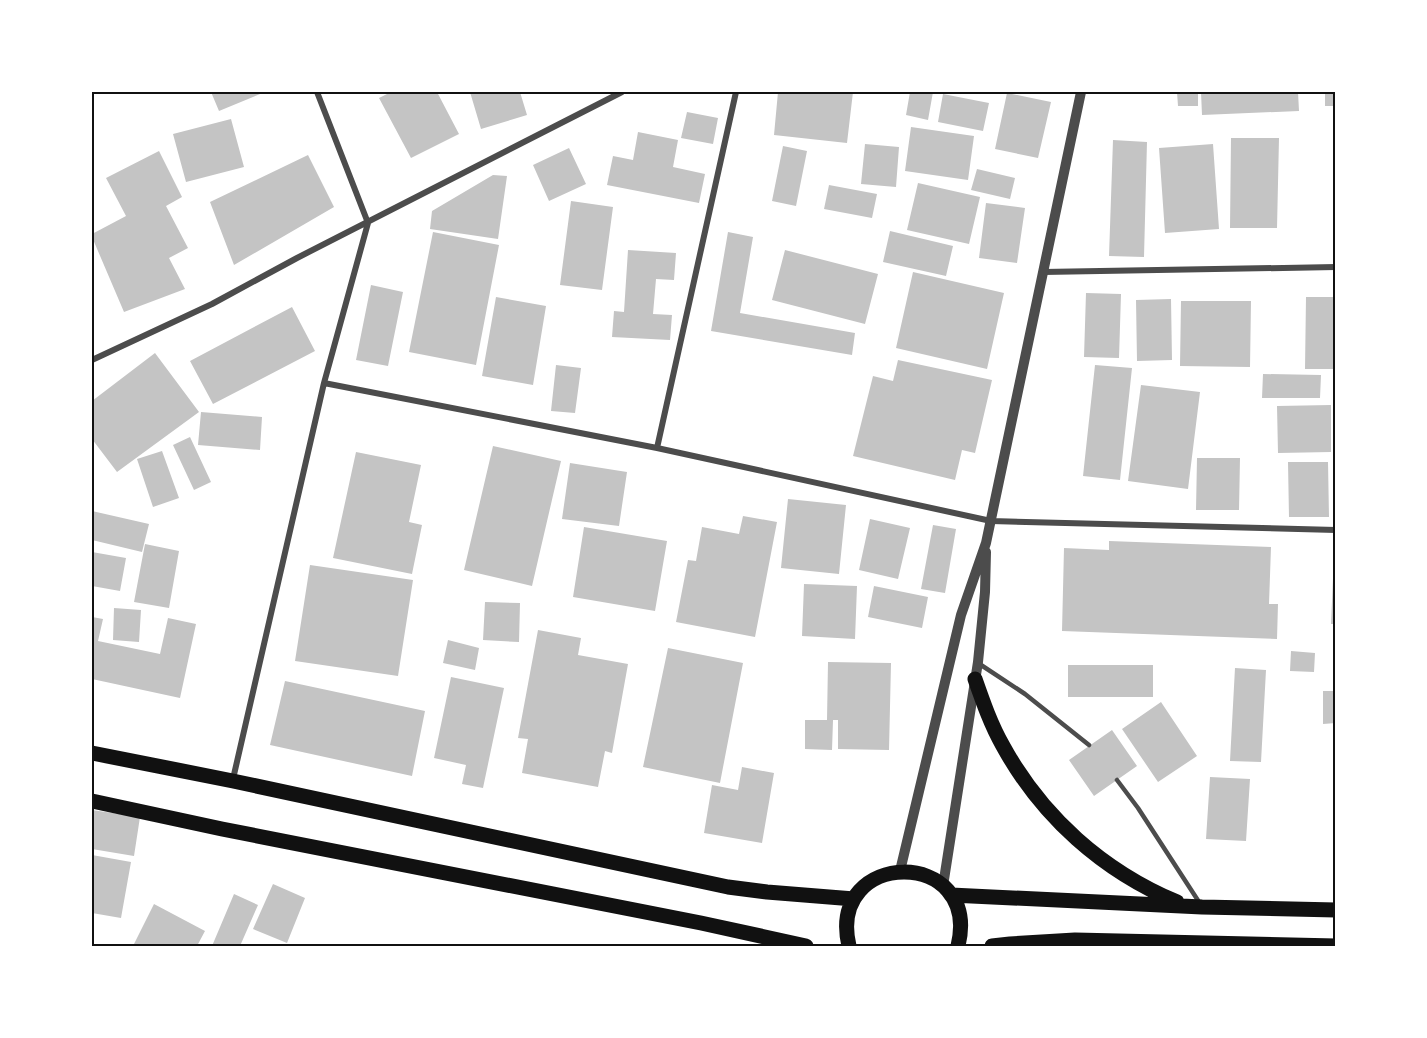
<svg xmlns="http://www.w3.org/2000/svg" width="1427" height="1038" font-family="Quicksand,sans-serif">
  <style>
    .building { fill: #c4c4c4 }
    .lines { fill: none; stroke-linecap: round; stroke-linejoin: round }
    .service { stroke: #4c4c4c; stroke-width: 4.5 }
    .minor { stroke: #4c4c4c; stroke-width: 6 }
    .tertiary { stroke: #4c4c4c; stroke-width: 10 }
    .primary { stroke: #111; stroke-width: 15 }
    .neatline { fill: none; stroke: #111; stroke-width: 2 }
  </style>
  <rect width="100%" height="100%" fill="#fff"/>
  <!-- building -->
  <path class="building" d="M211,92H265L219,111Z
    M391,92H437L459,134L411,158L379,98Z
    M470,92H520L527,115L481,129Z
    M778,92H853L847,143L774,135Z
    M910,92H933L928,120L906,115Z
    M1177,92H1198V106H1178Z
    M1201,92H1298L1299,111L1202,115Z
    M1325,92H1336V106H1325Z
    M1007,93L1051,102L1038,158L995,149Z
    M943,94L989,103L983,131L938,122Z
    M687,112L718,118L713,144L681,138Z
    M231,119L244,167L186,182L173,134Z
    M911,127L974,136L968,180L905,171Z
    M638,132L678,140L673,167L705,174L699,203L607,185L613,156L633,160Z
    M1231,138H1279L1277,228H1230Z
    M1113,140L1147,142L1144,257L1109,256Z
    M865,144L899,147L896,187L861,184Z
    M1213,144L1219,229L1165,233L1159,148Z
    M783,146L807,151L796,206L772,201Z
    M569,148L586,184L549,201L533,165Z
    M159,151L182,197L166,206L188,248L169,258L185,289L124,312L92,237V234L126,216L106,178Z
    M308,155L334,207L234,265L210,202Z
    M977,169L1015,178L1010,199L971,190Z
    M493,175L507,176L498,239L430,229L432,211Z
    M918,183L980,197L969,244L907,230Z
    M829,185L877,194L872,218L824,209Z
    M571,201L613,207L602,290L560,285Z
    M986,203L1025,208L1017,263L979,258Z
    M890,231L953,246L946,276L883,262Z
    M433,232L499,245L476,365L409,352Z
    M728,232L753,237L740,313L855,333L852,355L711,331Z
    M628,250L676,253L674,280L656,279L653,314L672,315L670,340L612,337L614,311L624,312Z
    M785,250L878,274L865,324L772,300Z
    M913,272L1004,293L987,369L896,348Z
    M371,285L403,292L388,366L356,360Z
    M1086,293L1121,294L1119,358L1084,357Z
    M496,297L546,306L533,385L482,376Z
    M1306,297H1336V369H1305Z
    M1171,299L1172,360L1137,361L1136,300Z
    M1181,301H1251L1250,367L1180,366Z
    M292,307L315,351L213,404L190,361Z
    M155,353L199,412L117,472L92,439V401Z
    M898,360L992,380L975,453L962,450L955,480L853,456L873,376L893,381Z
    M556,365L581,368L575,413L551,411Z
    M1095,365L1132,368L1120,480L1083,476Z
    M1263,374L1321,375L1320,398H1262Z
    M1141,385L1200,392L1188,489L1128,481Z
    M1331,405V452L1278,453L1277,406Z
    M201,412L262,417L260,450L198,445Z
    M190,437L211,482L194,490L173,445Z
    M493,446L561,461L532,586L464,570Z
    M162,451L179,498L153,507L137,459Z
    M356,452L421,465L409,522L422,525L412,574L333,558Z
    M1197,458H1240L1239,510H1196Z
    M1288,462H1328L1329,517H1289Z
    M570,463L627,472L619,526L562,519Z
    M788,499L846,505L839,574L781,568Z
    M92,511L149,524L142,552L92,540Z
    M743,516L777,522L755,637L676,622L688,560L696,561L702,527L739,534Z
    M870,519L910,528L898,579L859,570Z
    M933,525L956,529L945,593L921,589Z
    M584,527L667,541L655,611L573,597Z
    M1109,541L1271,547L1269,604H1278L1277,639L1062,631L1064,548L1109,550Z
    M145,544L179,551L169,608L134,602Z
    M92,552L126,558L120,591L92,586Z
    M1334,555H1336V624H1331Z
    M310,565L413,580L398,676L295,661Z
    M804,584L857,586L855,639L802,636Z
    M874,586L928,597L922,628L868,617Z
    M485,602L520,603L519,642L483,640Z
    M114,608L141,610L139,642L113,640Z
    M92,617L103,619L98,641L160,654L168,618L196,624L180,698L92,679Z
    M538,630L581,638L578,655L628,664L612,753L605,751L598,787L522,773L528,739L518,738Z
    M448,640L479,648L475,670L443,663Z
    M668,648L743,663L720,783L643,767Z
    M1291,651L1315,653L1314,672L1290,671Z
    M828,662L891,663L889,750L838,749V720H833L832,750L805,749V720H827Z
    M1068,665H1153V697H1068Z
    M1235,668L1266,670L1261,762L1230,761Z
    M451,677L504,688L483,788L462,784L466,765L434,758Z
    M285,681L425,711L412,776L270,745Z
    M1323,691H1336V723L1323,724Z
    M1161,702L1197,756L1158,782L1122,729Z
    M1112,730L1137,766L1094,796L1069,760Z
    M742,767L774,773L762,843L704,833L712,785L738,790Z
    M1210,777L1250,779L1246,841L1206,839Z
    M92,810L140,817L134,856L92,849Z
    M92,855L131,862L121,918L92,913Z
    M273,884L305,898L287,943L253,929Z
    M234,894L258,905L240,946H212Z
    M154,904L205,931L197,946H133Z"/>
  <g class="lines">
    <!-- service -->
    <path class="service" d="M978,663L1025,694L1089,745
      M1117,780L1138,808L1199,902"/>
    <!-- minor -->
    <path class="minor" d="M1043,272L1336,267
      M92,360L212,304L297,258L622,92
      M324,383L657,448L991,521L1336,530
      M657,448L736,92
      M233,779L324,383L368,223L317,92"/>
    <!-- tertiary -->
    <path class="tertiary" d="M900,871L961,615L986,543L1081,92
      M943,886L978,662L985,592L986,552"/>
    <!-- primary -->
    <path class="primary" d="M975,679C983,702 991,725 1003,746C1042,817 1103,871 1177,902
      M92,753L233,781L728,887L767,892L854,899
      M92,801L222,829L701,923L806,946
      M951,895L1202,907L1336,910
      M849,946C826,848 982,847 958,946
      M992,946L1010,944L1075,940L1336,946"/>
  </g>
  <!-- border -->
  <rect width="1427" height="1038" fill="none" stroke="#ffffff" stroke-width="186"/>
  <rect x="93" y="93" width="1241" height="852" class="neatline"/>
</svg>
